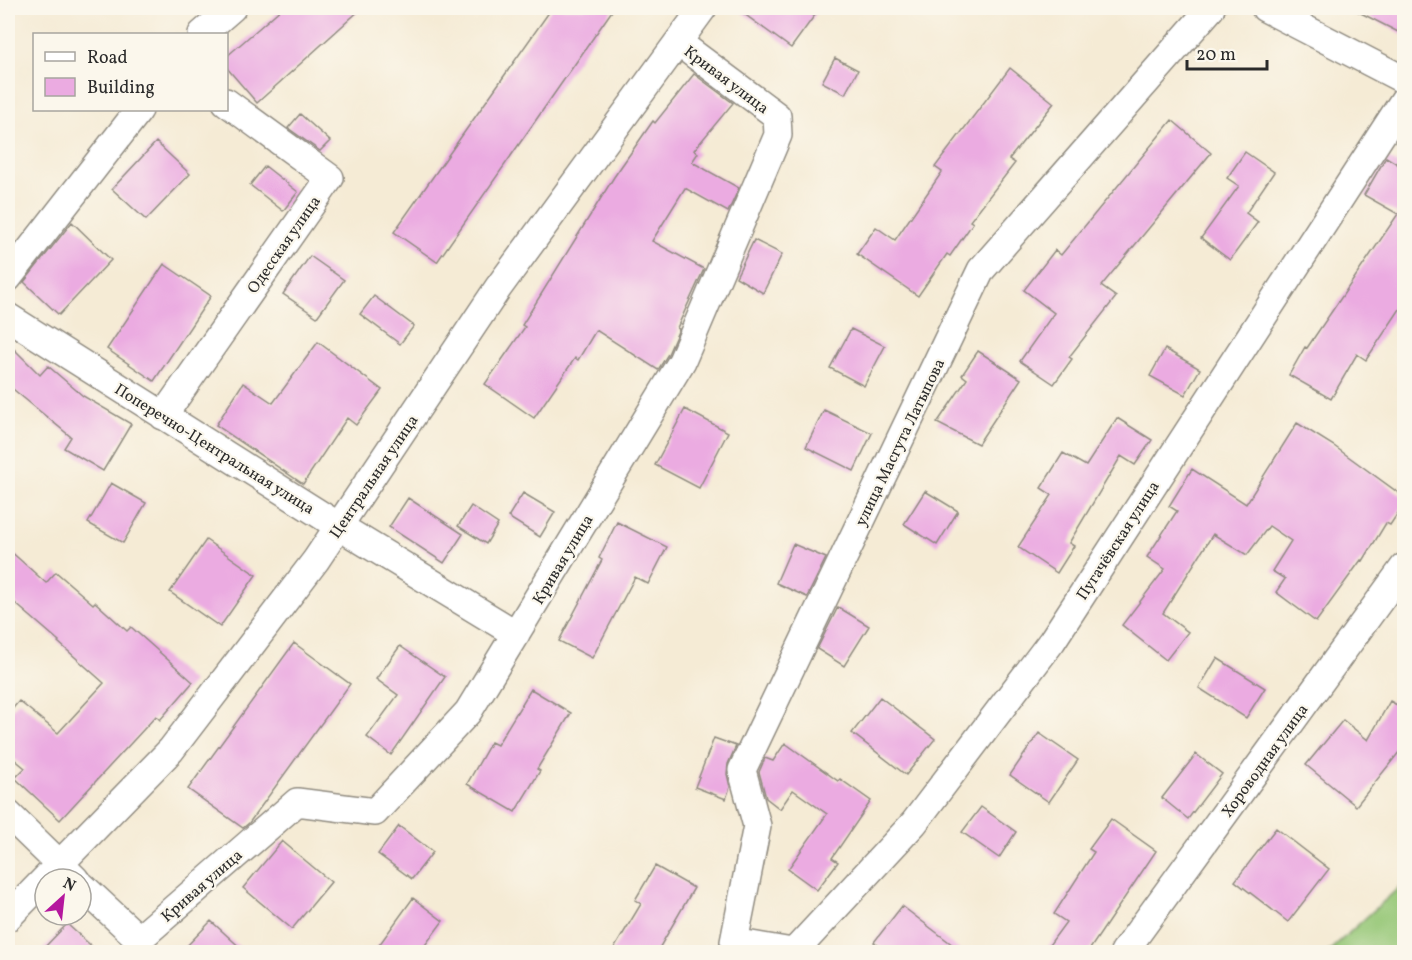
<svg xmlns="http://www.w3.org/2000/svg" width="1412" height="960" font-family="Vollkorn,serif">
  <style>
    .green { fill: #96c777; stroke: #607951; stroke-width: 1.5 }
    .building { fill: #ebabe1 }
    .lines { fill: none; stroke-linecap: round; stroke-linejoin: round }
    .street-casing { stroke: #908b80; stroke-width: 30 }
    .street { stroke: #fff; stroke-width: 27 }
    .labels { text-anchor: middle; stroke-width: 4.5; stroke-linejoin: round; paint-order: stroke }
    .street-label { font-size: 16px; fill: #2b2b2b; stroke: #fbf7ec }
  </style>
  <rect width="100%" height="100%" fill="#fbf7ec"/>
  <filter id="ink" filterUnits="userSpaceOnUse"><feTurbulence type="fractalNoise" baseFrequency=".0167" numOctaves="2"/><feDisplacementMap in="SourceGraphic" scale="12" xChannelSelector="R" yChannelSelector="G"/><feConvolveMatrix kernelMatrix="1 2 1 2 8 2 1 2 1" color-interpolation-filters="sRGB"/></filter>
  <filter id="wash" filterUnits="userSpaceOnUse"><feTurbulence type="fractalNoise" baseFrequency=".008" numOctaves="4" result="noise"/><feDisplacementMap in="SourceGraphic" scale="24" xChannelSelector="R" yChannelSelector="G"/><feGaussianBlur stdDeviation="1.35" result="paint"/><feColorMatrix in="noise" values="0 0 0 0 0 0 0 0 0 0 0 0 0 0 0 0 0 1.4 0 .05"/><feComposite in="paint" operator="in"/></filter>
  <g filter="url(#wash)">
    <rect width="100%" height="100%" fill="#f5ebd5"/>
    <!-- green -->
    <path class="green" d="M1404,883V952H1328Z"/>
    <g id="blocks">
      <!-- building -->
      <path class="building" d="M282,8H362L257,103L226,67V57Z
        M552,8H614L437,262L394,232Z
        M736,8H820L791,48Z
        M1351,8H1404V35Z
        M835,58L858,70L845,94L822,82Z
        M1010,68L1054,103L1009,159L1015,163L970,221L973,223L950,256L947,254L918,296L857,254L876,227L895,240L942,172L935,167Z
        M694,74L733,103L694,150L698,153L692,162L739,188L728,212L685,188L652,241L704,269L677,328L679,329L668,354L658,370L596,330L578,360L575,358L534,418L485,384L525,327L522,325L614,177L653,121L655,123Z
        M300,114L330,141L320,151L288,128Z
        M1172,120L1211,153L1101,286L1116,297L1069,357L1072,359L1054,384L1020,361L1054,313L1024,290L1055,250L1061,255Z
        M156,142L190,174L146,220L112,189Z
        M1245,152L1274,172L1246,213L1258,222L1230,260L1201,238L1239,186L1227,178Z
        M1386,157L1404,168V303L1366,360L1357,354L1331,399L1289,375L1305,347L1307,348L1398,214L1364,195Z
        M265,166L298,192L283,211L250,185Z
        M72,222L111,260L59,315L24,282Z
        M754,240L782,254L763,293L736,277Z
        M310,256L344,280L317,317L283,294Z
        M164,264L211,296L154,381L107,349Z
        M374,296L414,326L400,344L360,314Z
        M851,329L885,346L864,386L830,368Z
        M318,342L382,390L356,425L347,418L303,484L216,425L243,383L273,403Z
        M8,343L40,375L48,366L83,396L131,424L103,471L64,448L71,437L8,385Z
        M1165,349L1200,369L1185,395L1150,376Z
        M978,351L1021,379L978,444L937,423L967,379L962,375Z
        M685,409L728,432L699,488L655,465Z
        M824,410L872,433L854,471L806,447Z
        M1117,418L1152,440L1135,465L1121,456L1069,543L1074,546L1057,573L1018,547L1052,495L1041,488L1063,453L1086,466Z
        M1297,423L1334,446L1404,497V504L1390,525L1386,523L1363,561L1361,560L1316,622L1276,592L1285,579L1272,571L1291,541L1269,526L1247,555L1213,534L1163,613L1188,632L1166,660L1122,625L1165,569L1147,557L1177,511L1169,506L1192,469L1246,504Z
        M111,483L146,503L123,543L88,523Z
        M925,491L958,511L937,545L904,524Z
        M523,493L555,512L540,537L508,517Z
        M408,498L463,534L444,563L389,527Z
        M471,506L498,524L486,544L458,526Z
        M617,522L667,547L648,584L635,577L592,658L559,641L602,560L599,558Z
        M206,540L256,575L220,627L170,592Z
        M793,544L826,558L807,597L776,583Z
        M8,549L46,583L56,572L93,604L95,602L127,631L131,627L193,682L160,720L156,716L60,820L15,778L25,768L8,754V714L19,701L58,733L104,683L58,642L59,641L8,597Z
        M838,607L869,626L844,666L817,649Z
        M294,643L350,684L249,823L243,828L188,789Z
        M400,646L445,677L391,755L367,737L398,695L376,679Z
        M1217,658L1265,688L1246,718L1199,688Z
        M531,689L571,713L537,769L540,771L515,812L467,784L491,742L497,745Z
        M880,697L935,739L906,775L852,733Z
        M1390,701L1404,709V746L1356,806L1306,765L1343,720L1368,740Z
        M1039,733L1078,760L1049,802L1010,775Z
        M714,738L736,746L728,764L727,774L730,787L726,799L695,787Z
        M785,743L838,781L840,779L871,801L832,858L838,862L817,890L788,869L827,814L793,790L780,809L766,798L759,772L765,758L773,761Z
        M1196,754L1222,774L1188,819L1162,798Z
        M981,807L1016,832L999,858L962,832Z
        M1111,819L1156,851L1088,952H1044L1066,922L1054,914L1094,852L1089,849Z
        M399,826L433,852L412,879L378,854Z
        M1276,828L1329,869L1288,922L1235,881Z
        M282,841L331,882L292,929L243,888Z
        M655,866L694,888L657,952H612L641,904L635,900Z
        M413,898L443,921L420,952H374Z
        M902,906L962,952H888L874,942Z
        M211,921L245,952H181Z
        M67,924L98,952H40Z"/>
    </g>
  </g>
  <g filter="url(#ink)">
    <use href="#blocks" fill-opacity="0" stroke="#908b80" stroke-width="1.5"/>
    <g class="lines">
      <defs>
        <path id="street" d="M1265,8L1404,80
          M202,34L232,8
          M8,278L139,110
          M8,317L340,527L516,634
          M163,416L330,178L226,102
          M8,814L75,879
          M81,885L139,939
          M8,917L171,750L316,560L498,288L703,8
          M734,942L757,826L742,770L981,270L1211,8
          M734,942L792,952
          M134,952L139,939L297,802L375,812L468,712L682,361L778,135L777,116L679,43
          M794,952L914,823L1052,641L1404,100
          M1124,952L1404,567"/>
      </defs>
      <!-- street casing -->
      <use href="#street" class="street-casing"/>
      <!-- street -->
      <use href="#street" class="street"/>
    </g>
  </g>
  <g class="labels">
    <!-- street labels -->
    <g class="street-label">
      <text transform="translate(727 79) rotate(37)" y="6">Кривая улица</text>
      <text transform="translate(283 244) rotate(-55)" y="6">Одесская улица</text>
      <text transform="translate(899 442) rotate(-64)" y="6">улица Масгута Латыпова</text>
      <text transform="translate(215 448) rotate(32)" y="6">Поперечно-Центральная улица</text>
      <text transform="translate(373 476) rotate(-56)" y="6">Центральная улица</text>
      <text transform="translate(1117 540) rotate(-57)" y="6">Пугачёвская улица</text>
      <text transform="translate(562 559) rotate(-59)" y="6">Кривая улица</text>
      <text transform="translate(1264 760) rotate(-54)" y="6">Хороводная улица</text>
      <text transform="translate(201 885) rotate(-41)" y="6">Кривая улица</text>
    </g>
  </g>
  <!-- margin -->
  <rect width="1412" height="960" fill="none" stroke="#fbf7ec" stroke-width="30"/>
  <!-- legend -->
  <rect x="33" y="33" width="195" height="78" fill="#fbf7ec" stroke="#a8a59f" stroke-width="1.5"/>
  <rect x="45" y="52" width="30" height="9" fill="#ffffff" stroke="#a8a59f" stroke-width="1.5"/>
  <text x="87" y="63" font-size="18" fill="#2b2b2b">Road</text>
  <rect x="45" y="78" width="30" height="18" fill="#ebabe1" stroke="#a8a59f" stroke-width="1.5"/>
  <text x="87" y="93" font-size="18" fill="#2b2b2b">Building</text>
  <!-- north arrow -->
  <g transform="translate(63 897) rotate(27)"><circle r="28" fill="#fbf7ec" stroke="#a8a59f" stroke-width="1.5"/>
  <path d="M0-4.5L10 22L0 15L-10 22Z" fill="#b5179e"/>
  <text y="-9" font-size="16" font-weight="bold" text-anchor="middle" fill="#2b2b2b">N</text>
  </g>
  <!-- scale -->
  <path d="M1187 60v9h80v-9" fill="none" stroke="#2b2b2b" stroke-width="3"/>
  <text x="1196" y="60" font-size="18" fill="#2b2b2b" stroke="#fbf7ec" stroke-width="4.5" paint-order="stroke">20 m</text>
</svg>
